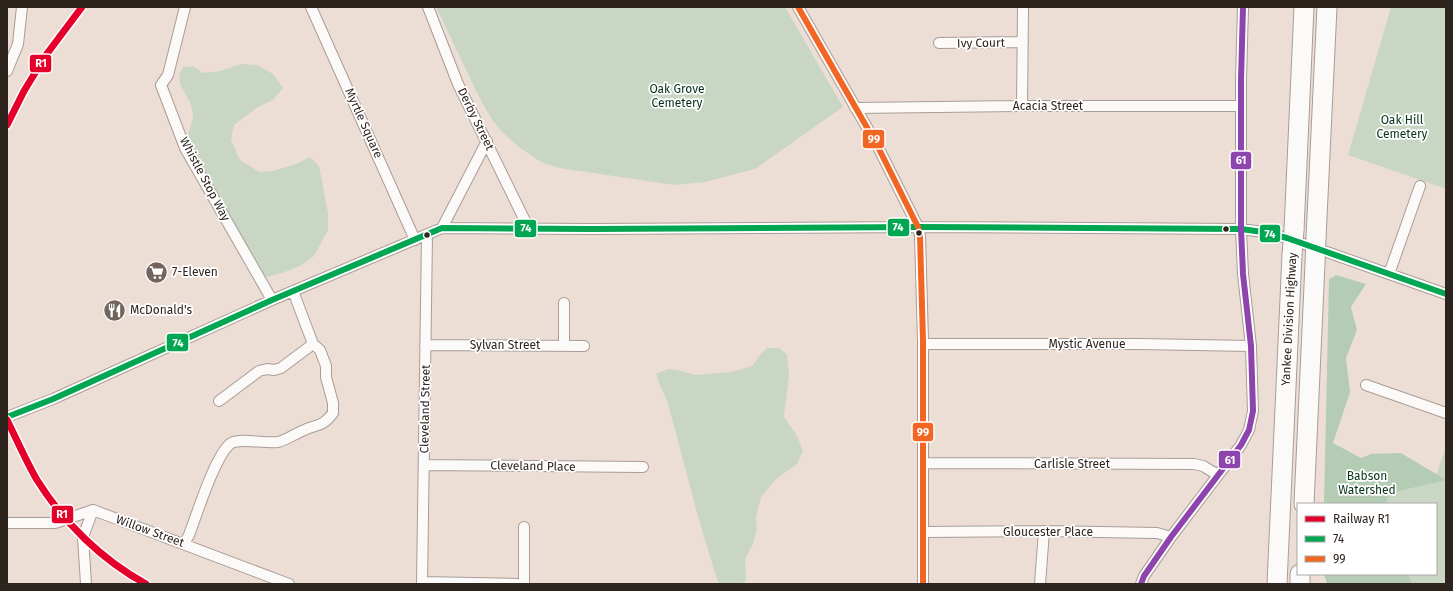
<svg xmlns="http://www.w3.org/2000/svg" width="1453" height="591" font-family="'Fira Sans',sans-serif">
  <style>
    .green { fill: #c9d6c4 }
    .forest { fill: #b5ccb4 }
    .lines { fill: none; stroke-linecap: round; stroke-linejoin: round }
    .street-casing { stroke: #a89d96; stroke-width: 12 }
    .highway-casing { stroke: #a89d96; stroke-width: 21 }
    .street { stroke: #fcfaf9; stroke-width: 10 }
    .highway { stroke: #fcfaf9; stroke-width: 19 }
    .highway-bridge-casing { stroke: #a89d96; stroke-width: 21; stroke-linecap: butt }
    .highway-bridge { stroke: #fcfaf9; stroke-width: 19 }
    .bus-1-casing { stroke: #fff; stroke-width: 9 }
    .bus-2-casing { stroke: #fff; stroke-width: 9 }
    .bus-3-casing { stroke: #fff; stroke-width: 9 }
    .bus-1 { stroke: #00a651; stroke-width: 6 }
    .bus-2 { stroke: #f26522; stroke-width: 6 }
    .bus-3 { stroke: #8e44ad; stroke-width: 6 }
    .rail-1-casing { stroke: #fff; stroke-width: 10 }
    .rail-1 { stroke: #e4002b; stroke-width: 7 }
    .bus-dot { fill: #2e241e; stroke: #fff; stroke-width: 1.5 }
    .labels { text-anchor: middle; stroke-width: 3.5; stroke-linejoin: round; paint-order: stroke }
    .street-label { font-size: 12px; fill: #2e241e; stroke: #fff }
    .park-label { font-size: 12px; fill: #06331b; stroke: #fff }
    .poi-label { font-size: 12px; fill: #2e241e; stroke: #fff; text-anchor: start }
    .line-badge { stroke: #fff; stroke-width: 1.5 }
    .badge-label { font-size: 11px; text-anchor: middle; font-weight: bold; fill: #fff }
  </style>
  <rect width="100%" height="100%" fill="#edded5"/>
  <!-- green -->
  <path class="green" d="M436,7H785L843,107L755,169L705,182L675,185L559,168L541,162L520,148L502,132L491,118L479,97Z
    M1391,7H1446V189L1348,155Z
    M241,64L257,65L273,74L283,88L273,100L258,107L234,125L231,140L240,160L259,172L273,171L296,164L310,157L319,166L328,213V230L314,256L300,266L282,273L266,277L254,271C247,258 242,242 234,230C228,220 218,213 211,204C204,195 200,185 195,175C192,171 188,167 186,162C177,144 197,127 192,109C189,93 172,84 183,67C192,66 196,66 202,73L220,71Z
    M767,348H779L787,355L789,375L784,417L796,434L803,451L797,464L776,479L761,497L756,517L757,529L753,544L745,559L746,580L743,584H719C699,527 686,469 670,411C667,398 660,387 656,374L668,369L678,370L695,375L731,372L752,366L759,356Z
    M1446,448V584H1342V574H1436V504H1344L1376,463L1435,477Z"/>
  <!-- forest -->
  <path class="forest" d="M1336,275L1366,284L1351,307L1357,330L1346,358L1350,392L1333,443L1361,458L1371,454L1401,453L1446,480L1390,493L1385,504H1324L1329,279Z
    M1324,574H1408L1412,584H1327Z"/>
  <g class="lines">
    <defs>
      <path id="street" d="M185,7L168,75L161,85L185,148L272,300
        M311,7L415,240
        M428,7L458,84L529,229
        M798,7L877,145L918,227L920,236L923,341V584
        M939,43L1023,42
        M7,71L18,44L22,7
        M1022,106L1023,7
        M855,108L1022,106H1241
        M442,228L487,141
        M1389,274L1420,186
        M923,344H1140L1251,346
        M425,345L584,346
        M564,346V303
        M1366,385L1446,413
        M219,401L259,371L267,369L274,370L281,368L313,344
        M7,417L53,399L272,300L442,228L592,229L918,227L1241,229L1263,232L1287,238L1446,294
        M923,463L1194,464L1203,466L1218,475
        M424,465L643,467
        M7,523H55L93,510L289,584
        M923,532L1044,531L1157,533L1171,537
        M184,544L189,535C197,514 215,456 230,444C238,437 265,444 278,442C286,440 293,435 300,432C315,423 320,430 333,413V403L326,377V366L320,350L313,344L293,291
        M422,582L518,584
        M86,584L83,537L93,510
        M422,584L427,235
        M524,584V527
        M1040,584L1044,531
        M1141,584L1144,576L1171,537L1241,445L1249,430L1253,411L1251,346L1243,274L1241,229V80L1243,7"/>
      <path id="highway" d="M1294,230L1304,7
        M1316,238L1327,7
        M1304,504L1315,264
        M1277,584L1292,255
        M1300,584V574"/>
    </defs>
    <!-- street casing -->
    <use href="#street" class="street-casing"/>
    <!-- highway casing -->
    <use href="#highway" class="highway-casing"/>
    <!-- street -->
    <use href="#street" class="street"/>
    <!-- highway -->
    <use href="#highway" class="highway"/>
    <defs>
      <path id="highway-bridge" d="M1292,255L1294,230
        M1315,264L1316,238"/>
    </defs>
    <!-- highway-bridge casing -->
    <use href="#highway-bridge" class="highway-bridge-casing"/>
    <!-- highway-bridge -->
    <use href="#highway-bridge" class="highway-bridge"/>
    <defs>
      <path id="bus-1" d="M7,417L53,399L272,300L442,228L592,229L918,227L1241,229L1263,232L1287,238L1446,294"/>
      <path id="bus-2" d="M798,7L877,145L918,227L920,236L923,341V584"/>
      <path id="bus-3" d="M1141,584L1144,576L1171,537L1241,445L1249,430L1253,411L1251,346L1243,274L1241,229V80L1243,7"/>
    </defs>
    <!-- bus-1 casing -->
    <use href="#bus-1" class="bus-1-casing"/>
    <!-- bus-2 casing -->
    <use href="#bus-2" class="bus-2-casing"/>
    <!-- bus-3 casing -->
    <use href="#bus-3" class="bus-3-casing"/>
    <!-- bus-1 -->
    <use href="#bus-1" class="bus-1"/>
    <!-- bus-2 -->
    <use href="#bus-2" class="bus-2"/>
    <!-- bus-3 -->
    <use href="#bus-3" class="bus-3"/>
    <defs>
      <path id="rail-1" d="M7,125L24,91L46,55L82,7
        M7,420C17,440 26,461 37,480C64,523 102,560 146,584"/>
    </defs>
    <!-- rail-1 casing -->
    <use href="#rail-1" class="rail-1-casing"/>
    <!-- rail-1 -->
    <use href="#rail-1" class="rail-1"/>
  </g>
  <!-- icons -->
  <defs>
    <symbol id="supermarket-disc" viewBox="-11 -11 22 22"><circle r="9.5" fill="#71655e" stroke="#fff"/><path d="M-6-5.5h2.5l.6 2H6L4.5 2H-2.5L-4.4-4H-6ZM-1.5 3.2a1.3 1.3 0 1 0 .1 0ZM3 3.2a1.3 1.3 0 1 0 .1 0Z" fill="#fff"/></symbol>
    <symbol id="restaurant-disc" viewBox="-11 -11 22 22"><circle r="9.5" fill="#71655e" stroke="#fff"/><path d="M-5-6h1v4h1v-4h1v4h1v-4h1v5L-1.5 .5V6h-2V.5L-5-1ZM5-6V6H3V1.5H1.5Q1.5-4 5-6Z" fill="#fff"/></symbol>
  </defs>
  <g fill-rule="evenodd">
    <use href="#supermarket-disc" x="144" y="260" width="25" height="25"/>
    <use href="#restaurant-disc" x="102" y="298" width="25" height="25"/>
  </g>
  <!-- markers -->
  <g class="bus-dot">
    <circle cx="1226" cy="229" r="3.5"/>
    <circle cx="919" cy="233" r="3.5"/>
    <circle cx="427" cy="235" r="3.5"/>
  </g>
  <g class="labels">
    <!-- street labels -->
    <g class="street-label">
      <text transform="translate(981 43) rotate(-1)" y="4">Ivy Court</text>
      <text x="1048" y="110">Acacia Street</text>
      <text transform="translate(476 119) rotate(64)" y="4">Derby Street</text>
      <text transform="translate(364 123) rotate(66)" y="4">Myrtle Square</text>
      <text transform="translate(205 179) rotate(62)" y="4">Whistle Stop Way</text>
      <text transform="translate(1289 319) rotate(-87)" y="4">Yankee Division Highway</text>
      <text x="1087" y="348">Mystic Avenue</text>
      <text x="505" y="349">Sylvan Street</text>
      <text transform="translate(425 409) rotate(-89)" y="4">Cleveland Street</text>
      <text x="1072" y="468">Carlisle Street</text>
      <text transform="translate(533 466) rotate(1)" y="4">Cleveland Place</text>
      <text transform="translate(150 531) rotate(20)" y="4">Willow Street</text>
      <text x="1048" y="536">Gloucester Place</text>
    </g>
    <!-- park labels -->
    <g class="park-label">
      <text x="677" y="93">Oak Grove<tspan x="677" dy="14">Cemetery</tspan></text>
      <text x="1402" y="124">Oak Hill<tspan x="1402" dy="14">Cemetery</tspan></text>
      <text x="1367" y="480">Babson<tspan x="1367" dy="14">Watershed</tspan></text>
    </g>
    <!-- poi labels -->
    <g class="poi-label">
      <text x="172" y="276">7-Eleven</text>
      <text x="130" y="314">McDonald's</text>
    </g>
  </g>
  <g class="line-badge">
    <rect x="29" y="54" width="23" height="19" rx="4" fill="#e4002b"/>
    <rect x="862" y="129" width="23" height="20" rx="4" fill="#f26522"/>
    <rect x="1230" y="151" width="22" height="19" rx="4" fill="#8e44ad"/>
    <rect x="887" y="218" width="23" height="19" rx="4" fill="#00a651"/>
    <rect x="514" y="219" width="23" height="19" rx="4" fill="#00a651"/>
    <rect x="1259" y="224" width="22" height="19" rx="4" fill="#00a651"/>
    <rect x="166" y="333" width="23" height="19" rx="4" fill="#00a651"/>
    <rect x="912" y="422" width="22" height="20" rx="4" fill="#f26522"/>
    <rect x="1218" y="450" width="23" height="19" rx="4" fill="#8e44ad"/>
    <rect x="51" y="505" width="23" height="19" rx="4" fill="#e4002b"/>
  </g>
  <g class="badge-label">
    <text x="41" y="67">R1</text>
    <text x="874" y="143">99</text>
    <text x="1241" y="164">61</text>
    <text x="898" y="231">74</text>
    <text x="526" y="232">74</text>
    <text x="1270" y="238">74</text>
    <text x="178" y="347">74</text>
    <text x="923" y="436">99</text>
    <text x="1230" y="464">61</text>
    <text x="62" y="518">R1</text>
  </g>
  <!-- border -->
  <rect width="1453" height="591" fill="none" stroke="#2e241e" stroke-width="16"/>
  <!-- legend -->
  <rect x="1297" y="503" width="140" height="72" fill="#ffffff" stroke="#aba7a5"/>
  <rect x="1305" y="516" width="20" height="6" fill="#e4002b" stroke="#aba7a5"/>
  <text x="1333" y="523" font-size="12" fill="#2e241e">Railway R1</text>
  <rect x="1305" y="536" width="20" height="6" fill="#00a651" stroke="#aba7a5"/>
  <text x="1333" y="543" font-size="12" fill="#2e241e">74</text>
  <rect x="1305" y="556" width="20" height="6" fill="#f26522" stroke="#aba7a5"/>
  <text x="1333" y="563" font-size="12" fill="#2e241e">99</text>
</svg>
